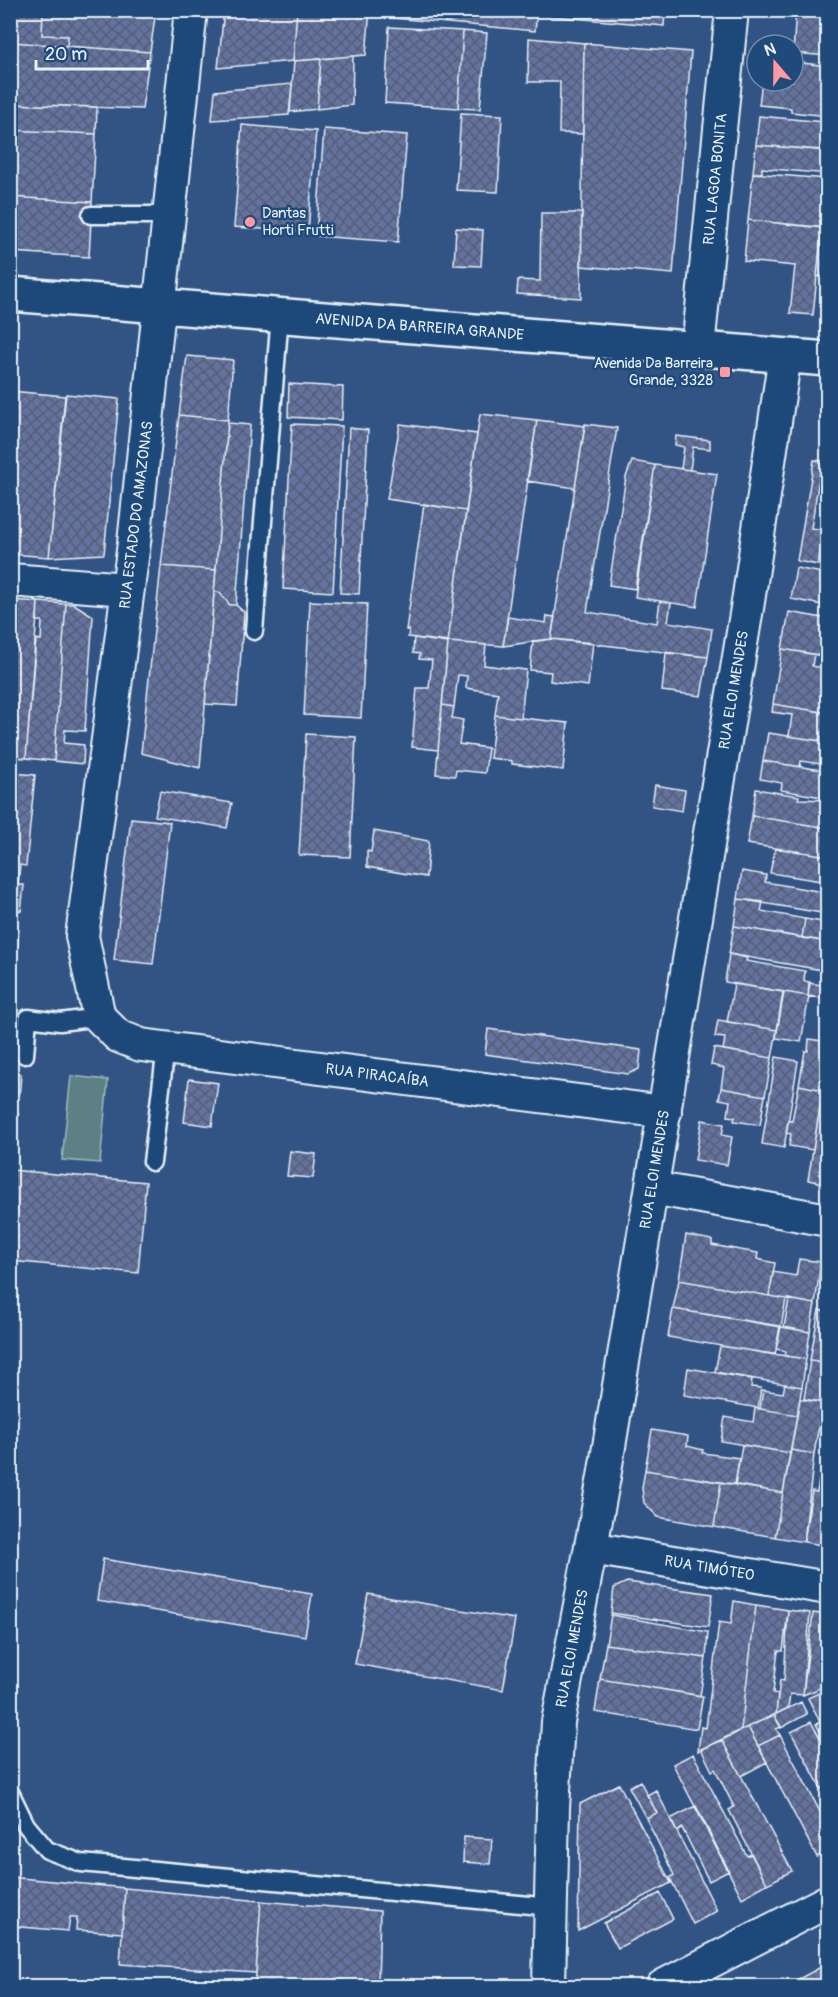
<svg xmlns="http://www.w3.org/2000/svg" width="838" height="1997" font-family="Pangolin,sans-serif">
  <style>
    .grass { fill: #5d8085; stroke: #a2b8be; stroke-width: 1.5 }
    .building { fill: url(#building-cross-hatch); stroke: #e8f1f8; stroke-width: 1.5 }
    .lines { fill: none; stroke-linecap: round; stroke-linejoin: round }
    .lane-casing { stroke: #e8f1f8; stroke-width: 21 }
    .street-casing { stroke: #e8f1f8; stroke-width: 36 }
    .secondary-casing { stroke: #e8f1f8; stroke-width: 38 }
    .lane { stroke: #1f4a7a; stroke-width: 16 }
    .street { stroke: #1f4a7a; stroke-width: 32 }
    .secondary { stroke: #1f4a7a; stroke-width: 33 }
    .poi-dot { fill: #ff9aa2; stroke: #1f4a7a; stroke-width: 2 }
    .labels { text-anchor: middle; stroke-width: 5; stroke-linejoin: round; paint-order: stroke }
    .street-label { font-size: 15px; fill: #e8f1f8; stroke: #1f4a7a }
    .poi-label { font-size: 15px; fill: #e8f1f8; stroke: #1f4a7a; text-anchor: start }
  </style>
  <defs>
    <pattern id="building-cross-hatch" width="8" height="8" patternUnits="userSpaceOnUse" patternTransform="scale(1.5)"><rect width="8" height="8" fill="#64729f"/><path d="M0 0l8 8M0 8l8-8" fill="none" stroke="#555d74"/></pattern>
  </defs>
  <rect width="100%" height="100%" fill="#325484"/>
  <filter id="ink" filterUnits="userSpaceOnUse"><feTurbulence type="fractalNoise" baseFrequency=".0167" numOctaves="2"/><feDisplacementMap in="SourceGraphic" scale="12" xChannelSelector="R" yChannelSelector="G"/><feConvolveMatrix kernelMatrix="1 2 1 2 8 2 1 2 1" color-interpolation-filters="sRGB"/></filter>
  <g filter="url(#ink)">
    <!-- grass -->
    <path class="grass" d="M71,1076L108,1080L100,1163L62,1160Z"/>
    <!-- building -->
    <path class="building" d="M10,10H14L10,52Z
      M14,10H43L42,35L68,36L67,46L11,42Z
      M43,10H156L150,52L67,46L68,36L42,35Z
      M224,10H297L293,61L218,68Z
      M297,10H370L366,55L293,61Z
      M384,10H537L535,31L383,17Z
      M540,10H665L664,26L539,15Z
      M796,10H828V56L793,53Z
      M389,27L463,31L458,108L385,103Z
      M463,31L487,33L480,109L458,108Z
      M529,38L584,43L583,134L559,133L560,82H528Z
      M11,42L150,52L142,109L10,104Z
      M584,43L691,52L673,274L581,266Z
      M353,56L352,105L317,109L321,59Z
      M321,59L317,109L290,112L294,61Z
      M793,62L828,66V116L791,112V108L759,105L762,81H793Z
      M292,84L289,115L212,120L215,91Z
      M10,104L97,107L96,134L10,130Z
      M461,113L502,115L498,192L456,190Z
      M759,116L824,122L821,150L756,145Z
      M242,125L316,131L308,232L234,227Z
      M324,129L407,135L398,242L316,236Z
      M10,130L96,134L92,202L10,197Z
      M756,145L828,151V174L762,168V173H753Z
      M753,173L828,179V228L748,220Z
      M10,197L92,202L89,257L10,252Z
      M541,213H582L581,298L517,294L518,280L540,281Z
      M748,220L822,228L813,315L790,313L795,266L744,261Z
      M456,228L483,230L481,266L454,265Z
      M822,228H828V278L817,276Z
      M187,356L233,360L228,420L179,415Z
      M289,384L343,387L342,420L288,417Z
      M10,391L65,396L49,557L10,554Z
      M66,394L119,399L104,554L49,557Z
      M480,414L537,420L503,646L448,642Z
      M179,415L228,420L216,570L161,566Z
      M537,420L585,426L575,488L527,481Z
      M228,423L250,425L236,605H230L219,592H214Z
      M292,424L342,426L333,592L283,589Z
      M400,424L477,434L466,511L387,499Z
      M585,424L617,428L587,612L657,623L660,601L671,603L668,622L712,629L708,657L551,639Z
      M349,428L368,430L359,594L340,593Z
      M676,436L710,440V449L693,447L690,470L681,469L684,447L675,445Z
      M814,460L822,461L811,528L824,530L818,565L797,561Z
      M632,461L655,465L635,589L609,585L626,477Z
      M655,465L717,474L697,607L635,597Z
      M424,504L466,511L448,642L408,637L409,630H406Z
      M161,566L216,570L200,768L141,753Z
      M796,568L828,574V606L791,599Z
      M214,592H219L230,605H236L244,612L237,706L205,704Z
      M10,600L38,602L26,758L10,757Z
      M310,601L367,604L361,718L304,715Z
      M38,602L66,604L54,761L26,758L36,639L41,640L42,621H37Z
      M66,604H74L93,616L85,731L65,730L64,743L84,745L83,764L54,761Z
      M789,612L828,619V657L782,649Z
      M547,616L555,617L551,639L503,646L508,617L546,623Z
      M414,638L448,643L438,750L412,747L417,688H429L432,660L419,659L420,654L413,653Z
      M551,639L593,643L588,686L550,681L551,672L530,670L533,641Z
      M448,642L486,645L484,665L526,670L521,718L495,715L498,693L466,688L467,676L458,675L454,707L442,705Z
      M782,649L814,654L812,666L828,669V713L773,704Z
      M666,653L708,657L701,696L662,691Z
      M773,704L828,713V738L820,737L819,741L789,736L792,715L772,712Z
      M442,705L454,707L452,718L463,720L459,744L488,748L485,773L456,770L455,776L436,774Z
      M495,715L568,723L563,770L512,764V761L490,758Z
      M768,733L828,742V765L801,761L800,767L763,761Z
      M306,734L356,737L350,857L299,855Z
      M763,761L828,771V798L781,790L782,783L760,779Z
      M13,773L35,775L26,866L20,865L18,885H24L21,911L16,910L14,930H19L10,1023Z
      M655,785L685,790L682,811L652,806Z
      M756,789L799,796L798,799L828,800V828L752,816Z
      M160,791L232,803L227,828L155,816Z
      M752,816L828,828V856L747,844Z
      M131,818L170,822L153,964L114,960Z
      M374,831L429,841L426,877L367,867V851L371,852Z
      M775,848L828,856V882L770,873Z
      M742,871L766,875L765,882L828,893V914L738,899Z
      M738,899L763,902L761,911L805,919L802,938L734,926Z
      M805,919L828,923V942L802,938Z
      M734,926L828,942V971L729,954Z
      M729,954L747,958L746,961L805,971L804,981L810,982L808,996L725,982Z
      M828,978V999L808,996L809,983L826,986Z
      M734,984L783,992L777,1030L727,1022Z
      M784,992L809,996L801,1042L776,1038Z
      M718,1020L777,1030L772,1058L723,1050L725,1038L715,1037Z
      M488,1029L641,1050L639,1069L628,1074L485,1054Z
      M809,1039L828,1042L823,1090L799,1085L805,1051H808Z
      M714,1048L772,1058L765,1096L721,1088L724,1068L711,1065Z
      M776,1057L798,1061L784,1148L762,1144Z
      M827,1064H828V1184L808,1180Z
      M10,1074H21L19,1099L10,1098Z
      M189,1079L218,1083L212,1126L184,1122Z
      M799,1085L823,1090L813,1150L789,1146L791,1134L786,1133L788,1121H792Z
      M721,1088L765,1096L760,1125L734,1121L735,1117L728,1116L730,1101L719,1099Z
      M10,1113L18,1114L16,1133H10Z
      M702,1120L724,1124L722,1135L732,1137L727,1165L695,1160Z
      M290,1151L316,1154L313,1178L287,1176Z
      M10,1170L146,1182L138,1273L10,1261Z
      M686,1235L712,1240V1245L758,1253L757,1259L775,1263L769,1296L679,1280Z
      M799,1259L821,1262L815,1304L769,1296L773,1272L796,1276Z
      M679,1280L786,1299L781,1327L673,1309Z
      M789,1299L815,1304L810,1332L784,1327Z
      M673,1309L780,1326L775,1355L668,1337Z
      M819,1310L828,1312V1363L810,1360Z
      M781,1327L810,1332L806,1359L785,1356L786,1351L776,1349Z
      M720,1346L806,1359L802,1387L715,1372Z
      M810,1360L828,1363L827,1403L804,1399Z
      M688,1368L752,1379L751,1387L761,1388L758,1408L684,1395Z
      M785,1384L802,1387L797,1415L760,1409L763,1390L783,1393Z
      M800,1399L823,1403L814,1454L791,1450Z
      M827,1403L828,1404V1425H823Z
      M755,1408L797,1415L790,1453L721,1441L725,1417L753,1422Z
      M652,1430L688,1436L687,1446L703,1450L702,1453L739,1458L735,1485L645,1470Z
      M827,1434H828V1546L804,1542L812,1491L817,1492Z
      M742,1445L790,1453L783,1493L735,1485Z
      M791,1450L814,1454L804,1542L775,1537Z
      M645,1470L721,1482L714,1527L658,1517L644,1503L642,1488Z
      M721,1482L783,1493L775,1537L714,1527Z
      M103,1559L312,1594L305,1636L97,1601Z
      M627,1582L713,1594L708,1627L611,1613L614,1588Z
      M368,1594L515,1619L503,1690L355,1664Z
      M734,1601L756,1605L741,1730L698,1751L701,1727L706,1728L719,1622L731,1624Z
      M756,1605L788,1610L783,1651H778L773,1693L778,1694L776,1714L741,1730Z
      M788,1610L810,1613L803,1695L790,1694L788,1708L776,1714L780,1680L784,1681Z
      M813,1613L828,1615V1685L803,1695Z
      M611,1615L708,1632L706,1658L606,1644Z
      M606,1644L706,1658L700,1696L600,1679Z
      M600,1679L703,1696L697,1729L595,1712Z
      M825,1690L828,1695V1718L820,1722L808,1698Z
      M801,1702L807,1714L781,1728L774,1715Z
      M774,1715L781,1727L776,1729L780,1735L758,1746L748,1727Z
      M828,1718V1746L816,1724Z
      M811,1722L828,1752V1801L791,1732Z
      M748,1727L767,1762L741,1776L722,1740Z
      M780,1735L828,1827V1852L817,1857L758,1746Z
      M722,1740L792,1871L767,1884L729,1810L734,1807L715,1769L712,1771L701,1749Z
      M693,1754L747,1856L751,1854L767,1884L742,1898L673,1764Z
      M640,1781L657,1813L646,1818L629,1787Z
      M619,1784L671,1883L578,1931L580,1804Z
      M656,1790L717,1911L693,1924L670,1878L674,1875L646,1818L657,1813L647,1795Z
      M696,1806L729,1871L709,1881L682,1828L677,1832L670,1819Z
      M464,1837L492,1839L490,1864L463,1862Z
      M10,1877L125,1888L122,1933L76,1930L77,1917H70L68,1931L10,1926Z
      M125,1888L261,1901L256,1973L120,1964Z
      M660,1893L673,1919L618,1948L604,1923Z
      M261,1901L380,1911L378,1986H255Z
      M821,1967L828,1980V1986H798L795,1981Z
      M378,1979L414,1980L413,1986H378Z
      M439,1981L516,1983V1986H439Z
      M795,1981L798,1986H785Z"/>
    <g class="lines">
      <defs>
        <path id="lane" d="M91,215H168
          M254,631L280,315
          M25,1055L28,1018L60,1022L99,1017
          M152,1162L166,1047
          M10,1792L26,1825L47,1850L81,1863L551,1907"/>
        <g id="street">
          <path id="s1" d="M191,10L134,543L82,936L99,1017L118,1036L141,1045L665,1112"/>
          <path id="s2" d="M698,348L732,10"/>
          <path d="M10,580L127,589"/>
          <path d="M652,1188L828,1220"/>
          <path id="s3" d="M591,1548L828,1588"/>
          <path id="s4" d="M549,1986L553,1808L558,1722L604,1477L748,602L785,355"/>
          <path d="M663,1986L828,1901"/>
        </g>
        <g id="secondary">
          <path id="s5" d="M10,294L828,359"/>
        </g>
      </defs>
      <!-- lane casing -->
      <use href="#lane" class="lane-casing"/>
      <!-- street casing -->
      <use href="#street" class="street-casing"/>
      <!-- secondary casing -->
      <use href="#secondary" class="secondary-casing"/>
      <!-- lane -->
      <use href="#lane" class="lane"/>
      <!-- street -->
      <use href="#street" class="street"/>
      <!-- secondary -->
      <use href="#secondary" class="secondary"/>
    </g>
  </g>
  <!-- markers -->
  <g class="poi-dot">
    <circle cx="250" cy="222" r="6"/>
    <rect x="719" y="366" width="12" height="12" rx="3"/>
  </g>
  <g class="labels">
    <!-- street labels -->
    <g class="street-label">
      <text dy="5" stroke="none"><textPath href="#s2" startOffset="170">RUA LAGOA BONITA</textPath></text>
      <text dy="5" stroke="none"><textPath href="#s5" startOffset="411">AVENIDA DA BARREIRA GRANDE</textPath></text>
      <text transform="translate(136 515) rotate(-83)" y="5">RUA ESTADO DO AMAZONAS</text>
      <text dy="5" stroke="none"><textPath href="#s4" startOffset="1311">RUA ELOI MENDES</textPath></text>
      <text dy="5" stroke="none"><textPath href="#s1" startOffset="1305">RUA PIRACAÍBA</textPath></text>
      <text dy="5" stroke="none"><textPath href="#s4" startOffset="825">RUA ELOI MENDES</textPath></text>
      <text dy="5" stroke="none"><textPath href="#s3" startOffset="120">RUA TIMÓTEO</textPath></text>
      <text dy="5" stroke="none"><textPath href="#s4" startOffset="339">RUA ELOI MENDES</textPath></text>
    </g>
    <!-- poi labels -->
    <g class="poi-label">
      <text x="262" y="218">Dantas<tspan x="262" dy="17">Horti Frutti</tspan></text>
      <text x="713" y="368" text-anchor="end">Avenida Da Barreira<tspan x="713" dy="17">Grande, 3328</tspan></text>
    </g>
  </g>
  <!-- margin -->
  <rect width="838" height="1997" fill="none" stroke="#1f4a7a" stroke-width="36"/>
  <rect x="18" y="18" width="802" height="1961" fill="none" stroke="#e8f1f8" stroke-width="2" filter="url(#ink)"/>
  <!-- north arrow -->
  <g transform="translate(775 63) rotate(340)"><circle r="28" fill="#1f4a7a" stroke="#6f8dac" stroke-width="1.5"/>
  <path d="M0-4.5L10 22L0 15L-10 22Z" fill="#ff9aa2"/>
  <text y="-9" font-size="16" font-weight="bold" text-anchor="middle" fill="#e8f1f8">N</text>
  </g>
  <!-- scale -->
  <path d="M36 60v9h112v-9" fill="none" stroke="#e8f1f8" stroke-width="3"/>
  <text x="45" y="60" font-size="18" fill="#e8f1f8" stroke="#1f4a7a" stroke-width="4.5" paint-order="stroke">20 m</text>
</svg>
